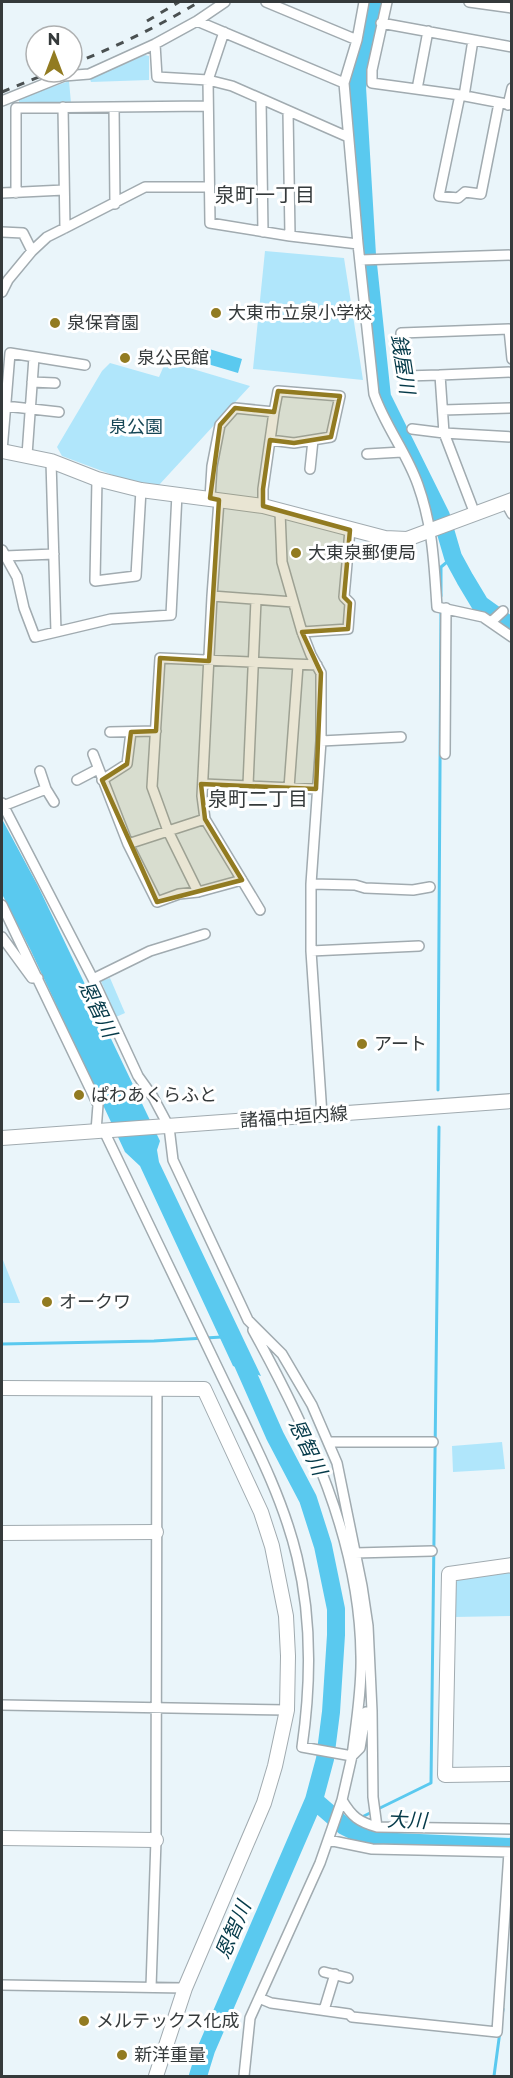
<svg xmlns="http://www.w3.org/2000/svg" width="513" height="2078" font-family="Montserrat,'Noto Sans JP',sans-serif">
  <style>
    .green { fill: #b0e6fb }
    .water { fill: #5ac9ef }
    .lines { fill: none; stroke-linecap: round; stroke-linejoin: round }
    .stream { stroke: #5ac9ef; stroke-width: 3 }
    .river { stroke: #5ac9ef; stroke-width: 18 }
    .street-casing { stroke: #a1abb0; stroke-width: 12 }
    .secondary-casing { stroke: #a1abb0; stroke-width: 16 }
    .street { stroke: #fff; stroke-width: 9 }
    .secondary { stroke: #fff; stroke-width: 14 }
    .rail { stroke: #4a5051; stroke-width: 3; stroke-dasharray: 8 8; stroke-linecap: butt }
    .marked { fill: #927b21; fill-opacity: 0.2; stroke: #927b21; stroke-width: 4.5; stroke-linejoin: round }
    .poi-dot { fill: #927b21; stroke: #fff; stroke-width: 2 }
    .labels { text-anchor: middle; stroke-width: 6; stroke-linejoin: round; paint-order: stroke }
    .poi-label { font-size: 18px; fill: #353a3b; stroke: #fff; text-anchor: start }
    .park-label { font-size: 18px; fill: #154655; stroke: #fff }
    .street-label { font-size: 18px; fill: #353a3b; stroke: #fff }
    .neighbourhood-label { font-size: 20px; fill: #353a3b; stroke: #fff }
    .water-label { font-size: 20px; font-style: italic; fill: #053a49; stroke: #fff }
  </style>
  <rect width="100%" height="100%" fill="#eaf5fa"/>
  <!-- green -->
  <path class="green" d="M145,55L149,56V80L91,82L90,79Z
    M69,81L71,103L19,106V99Z
    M265,251L344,258L363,380L253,369Z
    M166,361L250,386L159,485L126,480L62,456L57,447L102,371L110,363L159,377Z
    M110,978L125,1013L116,1017L101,981Z
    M3,1260L20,1303H2Z
    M502,1442L505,1469L453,1472L452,1446Z
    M511,1570V1616L454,1617L453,1584L458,1578Z"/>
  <!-- water -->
  <path class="water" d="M206,348L242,359L238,373L201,362Z
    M2,819L38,886L147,1114L160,1141L157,1150L159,1162L261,1376L233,1366L140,1166L125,1152L31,951L2,894Z"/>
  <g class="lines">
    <!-- stream -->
    <path class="stream" d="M441,596V567L453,557
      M438,1090L441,609
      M2,1344L154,1341L222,1337
      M378,1809L431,1783L439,1127
      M344,1826L372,1812
      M509,1919L512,1891
      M494,2076L503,2009"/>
    <!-- river -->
    <path class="river" d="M377,2L357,87L367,255L382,397L441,516L453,557L465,579L480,604L512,627
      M314,1800L344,1826L374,1841L512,1847
      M198,2076L206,2050L314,1800L325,1759L331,1712L336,1635V1609L323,1546L308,1499L275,1436L237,1350"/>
    <defs>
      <path id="street" d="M266,2L357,40
        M364,2L357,40L344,83L358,244L374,394C385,426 407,453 418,485C433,527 434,564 437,607L483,617L512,637
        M387,2L372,70V83L460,95L512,105
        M469,2L512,8
        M197,21L344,83
        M381,23L512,47
        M155,44L157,77L208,80L224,32
        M417,89L428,31
        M460,95L439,196L458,198L465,192L481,194L499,103
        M464,96L473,40
        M261,100L263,232
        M2,101L64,76L89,74L155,44L197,21L225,2
        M508,105L512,88
        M63,107L65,228
        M114,107L115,204
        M288,111L290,236
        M348,137L232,86L208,80L210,223L290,236L358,244
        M2,193L64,190
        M16,193V108L208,106
        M2,232L23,233L32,251
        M360,260L512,255
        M2,292L8,280L32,251L47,237L65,228L145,187H209
        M440,375L405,376L401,333L509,329L512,359
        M32,382L55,383
        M5,406L59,412
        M443,410L512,408
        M412,429L444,433L512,437
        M2,451L10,353L85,365
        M367,454L402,452
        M27,455L34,357
        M51,461L56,632
        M310,469L313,440
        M97,479L95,581L136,576L141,490
        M210,498L212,466L220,425L235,408L274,412L278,391L340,396L331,437L294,443L270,440
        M219,500L212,596L202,796L205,819L260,910
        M506,503L512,514
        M263,506V489L274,412
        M280,512L282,562L302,632L311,655L321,673V741L311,884V951L322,1115
        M475,514L444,433L440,375L512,372
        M2,550L17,577L24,608L35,637L111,619L171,615L177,494
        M5,556L54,554
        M212,596L293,602
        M491,622L503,611
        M302,632L348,629L350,603L344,597L350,530
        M110,732L156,731
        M321,741L401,737
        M93,754L128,844L157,902L179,894L198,892L242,880
        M445,754L446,608
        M40,771L46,789L54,802
        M77,780L98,769
        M102,780L127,764L131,732
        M203,784L316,789
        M248,785L256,600
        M289,788L298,665
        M2,803L93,979L138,1076L153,1097L169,1127L173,1160L248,1320L282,1354L312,1405L337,1463L362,1586L368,1626L372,1711L366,1712L360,1748L352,1756L342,1800L320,1863L250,2018L244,2076
        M3,806L46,789
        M128,844L205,819
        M311,884L355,885L365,888L413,890L430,887
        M198,892L168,831L152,787L160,658L317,665
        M2,905L98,1105L96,1131
        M2,937L32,978H38
        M311,951L419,946
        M93,979L150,951L205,934
        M104,1131C143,1213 183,1295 222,1377C250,1435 282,1494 297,1557C312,1619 311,1684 302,1747L352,1756C356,1723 362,1689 361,1656C360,1540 308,1430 253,1330
        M328,1442H433
        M355,1553L432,1551
        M2,1705L287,1710
        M372,1711L373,1797L377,1827
        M342,1800C352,1817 359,1822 377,1827L512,1829
        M328,1840L372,1849L512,1852
        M324,1972L348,1978
        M2,1985L185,1988
        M151,1987L156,1840L157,1390
        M259,1998L271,2003L349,2014L352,2017L497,2032L509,1852
        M324,2010L335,1974"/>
      <path id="secondary" d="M2,451L51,461L97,479L141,490L263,506L385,538L407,539L512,500
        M2,1138L512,1101
        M2,1388L204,1389L261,1512L272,1546L286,1616L288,1656L287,1710L275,1766L264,1803L185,1988L156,2076
        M2,1533L156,1532
        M512,1565L449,1574L445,1775L512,1774
        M2,1838L156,1840"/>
    </defs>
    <!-- street casing -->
    <use href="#street" class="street-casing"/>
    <!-- secondary casing -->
    <use href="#secondary" class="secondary-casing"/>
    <!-- street -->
    <use href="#street" class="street"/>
    <!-- secondary -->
    <use href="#secondary" class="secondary"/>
    <!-- rail -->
    <path class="rail" d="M147,21L179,2
      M72,64C116,47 159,26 199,2
      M2,92L51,72"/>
  </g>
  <!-- marked area -->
  <path class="marked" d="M278,391L340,396L331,437L294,443L270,440L263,489V506L350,530L344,597L350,603L348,629L302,632L321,673L316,789L201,784L205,819L242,880L157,902L102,780L127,764L131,732L156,731L160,658L209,661L219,500L210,498L220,425L235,408L274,412Z"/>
  <!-- markers -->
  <g class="poi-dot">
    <circle cx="216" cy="313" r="6"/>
    <circle cx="55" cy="323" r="6"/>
    <circle cx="125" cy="358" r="6"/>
    <circle cx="296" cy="553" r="6"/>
    <circle cx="362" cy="1044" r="6"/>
    <circle cx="79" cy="1095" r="6"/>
    <circle cx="47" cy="1302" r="6"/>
    <circle cx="84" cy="2021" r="6"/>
    <circle cx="122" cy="2055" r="6"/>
  </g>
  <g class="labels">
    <!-- poi labels -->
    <g class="poi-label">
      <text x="228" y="319">大東市立泉小学校</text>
      <text x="67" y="329">泉保育園</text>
      <text x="137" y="364">泉公民館</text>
      <text x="308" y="559">大東泉郵便局</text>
      <text x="374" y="1050">アート</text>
      <text x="91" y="1101">ぱわあくらふと</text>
      <text x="59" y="1308">オークワ</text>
      <text x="96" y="2027">メルテックス化成</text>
      <text x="134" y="2061">新洋重量</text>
    </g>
    <!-- park labels -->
    <g class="park-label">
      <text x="136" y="433">泉公園</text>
    </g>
    <!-- street labels -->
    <g class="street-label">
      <text transform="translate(294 1117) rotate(-4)" y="6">諸福中垣内線</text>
    </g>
    <!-- neighbourhood labels -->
    <g class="neighbourhood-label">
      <text x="265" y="202">泉町一丁目</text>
      <text x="258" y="806">泉町二丁目</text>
    </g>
    <!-- water labels -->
    <g class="water-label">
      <text transform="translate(403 364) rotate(81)" y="7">銭屋川</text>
      <text transform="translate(98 1009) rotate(64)" y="7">恩智川</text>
      <text transform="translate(308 1447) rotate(64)" y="7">恩智川</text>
      <text transform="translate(407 1820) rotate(2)" y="7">大川</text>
      <text transform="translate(233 1930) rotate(-67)" y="7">恩智川</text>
    </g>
  </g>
  <!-- border -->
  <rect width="513" height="2078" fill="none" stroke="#353a3b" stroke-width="6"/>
  <!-- north arrow -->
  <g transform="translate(54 54)"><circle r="28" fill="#ffffff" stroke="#aeb0b1" stroke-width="1.5"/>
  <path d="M0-4.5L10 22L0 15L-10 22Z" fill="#927b21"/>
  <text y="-9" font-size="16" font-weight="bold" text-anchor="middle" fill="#353a3b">N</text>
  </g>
</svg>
